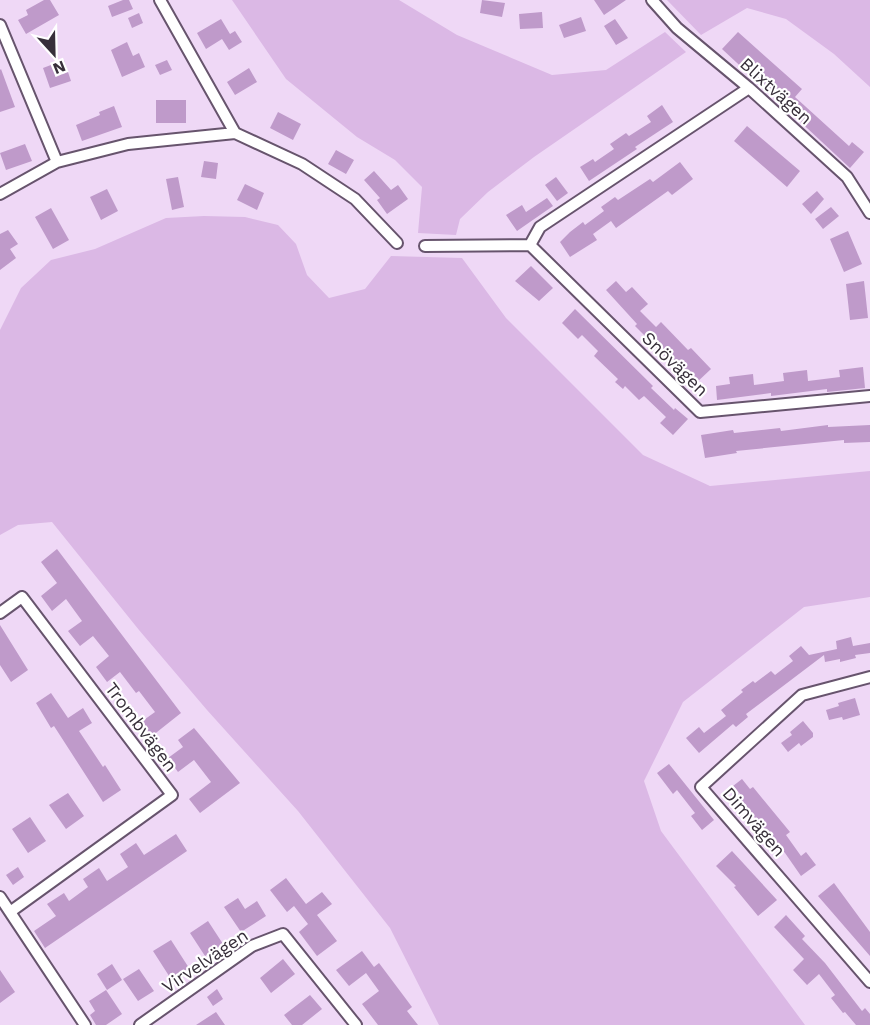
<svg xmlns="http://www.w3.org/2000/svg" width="870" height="1025" font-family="'Work Sans',sans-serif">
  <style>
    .green { fill: #dbb8e5 }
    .building { fill: #bf9aca }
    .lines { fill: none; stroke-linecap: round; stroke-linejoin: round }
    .street-casing { stroke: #67546d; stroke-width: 14 }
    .street { stroke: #fff; stroke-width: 10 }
    .labels { text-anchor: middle; stroke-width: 4.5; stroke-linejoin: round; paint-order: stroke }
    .street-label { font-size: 18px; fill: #372f3a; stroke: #fff }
  </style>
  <rect width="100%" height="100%" fill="#efd8f6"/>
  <!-- green -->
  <path class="green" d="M232,0H399L457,35L552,75L606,70L665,32L686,52L534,157L488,192L460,219L456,235L418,233L422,187L395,160L357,137L286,79Z
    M667,0H870V87L834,54L786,19L747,8L701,35Z
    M204,216L245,217L278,225L296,244L307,275L329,298L365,289L391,256L462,258L506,318L643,455L710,486L870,471V597L804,607L683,702L644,781L661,831L805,1025H439L390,928L298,811L207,710L139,630L52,522L18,525L0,535V330L21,288L51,260L95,249L166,218Z"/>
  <!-- building -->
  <path class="building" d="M44,0H50L59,15L26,34L18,20L28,15L26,10Z
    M123,0H129L133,9L112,17L108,6Z
    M482,0L505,3L502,17L480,13Z
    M594,0H626L604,15Z
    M542,12L543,28L520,29L519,14Z
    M139,13L143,23L132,28L128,18Z
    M581,17L586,31L564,38L559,25Z
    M221,19L230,34L235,31L242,42L229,50L222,39L206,49L197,33Z
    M615,19L628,38L616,45L604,26Z
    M738,32L802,89L795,97L849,146L852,142L864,152L850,168L722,49Z
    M127,42L133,56L139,53L145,67L122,77L111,50Z
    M64,60L71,81L50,88L43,68Z
    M167,60L172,70L160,75L155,65Z
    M249,68L257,82L235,95L227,82Z
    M1,69L15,107L0,112V70Z
    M156,100H186V123H156Z
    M662,105L673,122L635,147L637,149L589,181L580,167L593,159L595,162L614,149L610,144L626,133L629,136L651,122L647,116Z
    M114,106L122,127L82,141L76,125L100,115L99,112Z
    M278,112L301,124L293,140L270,128Z
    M747,126L800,171L787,187L734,141Z
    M25,144L32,161L6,170L0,153Z
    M336,150L354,160L346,174L328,164Z
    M204,161L218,163L216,179L201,177Z
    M680,162L693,179L672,195L668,191L616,228L611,221L593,234L597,240L570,257L560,242L570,232L583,222L585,225L604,211L601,207L615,197L618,200L650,179L653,182Z
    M374,171L391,190L398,185L408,199L387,214L377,200L380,198L364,180Z
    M178,177L184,207L172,210L166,179Z
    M556,177L568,193L557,201L545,185Z
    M245,184L264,193L257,210L237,200Z
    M107,189L118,211L101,220L90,197Z
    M817,191L824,199L811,214L802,204Z
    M547,198L553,206L517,231L506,215L522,205L526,212Z
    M831,207L839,216L823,229L815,219Z
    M51,208L69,240L53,249L35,217Z
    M8,230L18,244L10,249L16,258L0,270V234Z
    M848,231L862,264L844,272L830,239Z
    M531,266L553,288L539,301L515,281Z
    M616,281L626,292L632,287L648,304L640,311L656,327L661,322L688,350L691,348L711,369L694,385L635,326L637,324L606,290Z
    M864,281L868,318L850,320L846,284Z
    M575,309L653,386L651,388L674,410L675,408L688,419L673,435L660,423L666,417L644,396L639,400L625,386L623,389L615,382L618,379L594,356L598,351L582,335L578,339L562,323Z
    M863,367L865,388L827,392V389L771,396V393L717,400L716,386L730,384L729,377L753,374L754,385L784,381L783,373L807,370L808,381L840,377L839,370Z
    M828,425V427L870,425V442L844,443V440L736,451L737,453L705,458L701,435L733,430L734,433L780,428L781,431Z
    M57,549L181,713L152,736L141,722L155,712L139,691L136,693L120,672L107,682L96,667L109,656L93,636L80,646L68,631L82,621L66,599L52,611L41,596L57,583L41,562Z
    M0,625L28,670L11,682L0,665Z
    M851,637L853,646L870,643V653L855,655L856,658L840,662V659L825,662L824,655L746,714L748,717L736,727L733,724L699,753L686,738L699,727L704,733L726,716L721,710L743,692L741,690L753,681L755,683L771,671L775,675L793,661L789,656L801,646L809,655L837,649L836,641Z
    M51,693L68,718L83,708L92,723L79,731L103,767L105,765L121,790L103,802L54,726L51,728L36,703Z
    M855,698L860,715L843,720L842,717L829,720L826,710L839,706L838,703Z
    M803,721L813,733V737L801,746L799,743L788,752L781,743L792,735L790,732Z
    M194,728L240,783L200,813L189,799L211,782L194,760L178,772L168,758L183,747L178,740Z
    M669,764L714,820L702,830L691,816L695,813L677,790L673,794L657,773Z
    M742,779L750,789L753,787L790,832L786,835L801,856L806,852L816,865L801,876L785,853L739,799L742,796L733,786Z
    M68,793L84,816L66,829L49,805Z
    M30,817L46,841L28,853L12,829Z
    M176,834L187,851L45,948L34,931L56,916L47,904L64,893L69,901L88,887L83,879L99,868L107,881L128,867L120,854L136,843L144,855Z
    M732,851L777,900L758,916L734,887L736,886L716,866Z
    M18,867L24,877L13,885L6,875Z
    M286,878L306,904L322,892L332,904L317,915L337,941L317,956L299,932L308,924L294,906L287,912L270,890Z
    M834,883L870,932V956L818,896Z
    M238,898L245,909L257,901L266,916L241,932L224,907Z
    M786,915L805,936L802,939L825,963L862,1011L865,1008L870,1014V1025H856L845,1012L843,1013L831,998L835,995L819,974L807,985L793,970L804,959L774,927Z
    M208,921L223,944L205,956L190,933Z
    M171,940L189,968L171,979L153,951Z
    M362,951L374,967L379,963L412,1007L407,1011L418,1025H378L362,1004L379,991L366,973L349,986L336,970Z
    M283,959L295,974L271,993L260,978Z
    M112,964L122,980L107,990L97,974Z
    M139,969L154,991L138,1001L123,979Z
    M0,970L15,992L0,1003Z
    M217,989L223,999L213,1006L207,997Z
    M106,990L122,1014L106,1025H96L90,1015L95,1011L89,1001Z
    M310,995L322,1009L302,1025H292L284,1015Z
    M216,1012L225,1025H196Z"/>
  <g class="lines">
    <defs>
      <path id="street" d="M160,0L235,133L302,164L355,199L397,243
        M652,0L677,28L749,88L847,177L870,213
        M0,25L57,162
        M749,88L540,227L530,245L700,412L870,396
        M0,194L57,162L128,144L235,133
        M425,246L530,245
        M0,613L22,597L172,795L10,912
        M870,677L802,695L701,787L870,982
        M0,897L85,1025
        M140,1025L252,946L283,934L356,1025"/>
    </defs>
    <!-- street casing -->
    <use href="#street" class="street-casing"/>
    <!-- street -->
    <use href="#street" class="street"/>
  </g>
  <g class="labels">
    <!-- street labels -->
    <g class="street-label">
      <text transform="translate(776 91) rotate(42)" y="6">Blixtvägen</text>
      <text transform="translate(675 364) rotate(44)" y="6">Snövägen</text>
      <text transform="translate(141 727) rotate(53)" y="6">Trombvägen</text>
      <text transform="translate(754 822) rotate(49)" y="6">Dimvägen</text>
      <text transform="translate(205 961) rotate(-34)" y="6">Virvelvägen</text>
    </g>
  </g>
  <!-- north arrow -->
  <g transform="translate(54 54) rotate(158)" stroke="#ffffff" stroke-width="4.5" paint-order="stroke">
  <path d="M0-4.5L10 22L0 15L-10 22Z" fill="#372f3a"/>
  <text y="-9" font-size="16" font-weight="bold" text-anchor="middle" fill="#372f3a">N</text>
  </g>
</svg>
